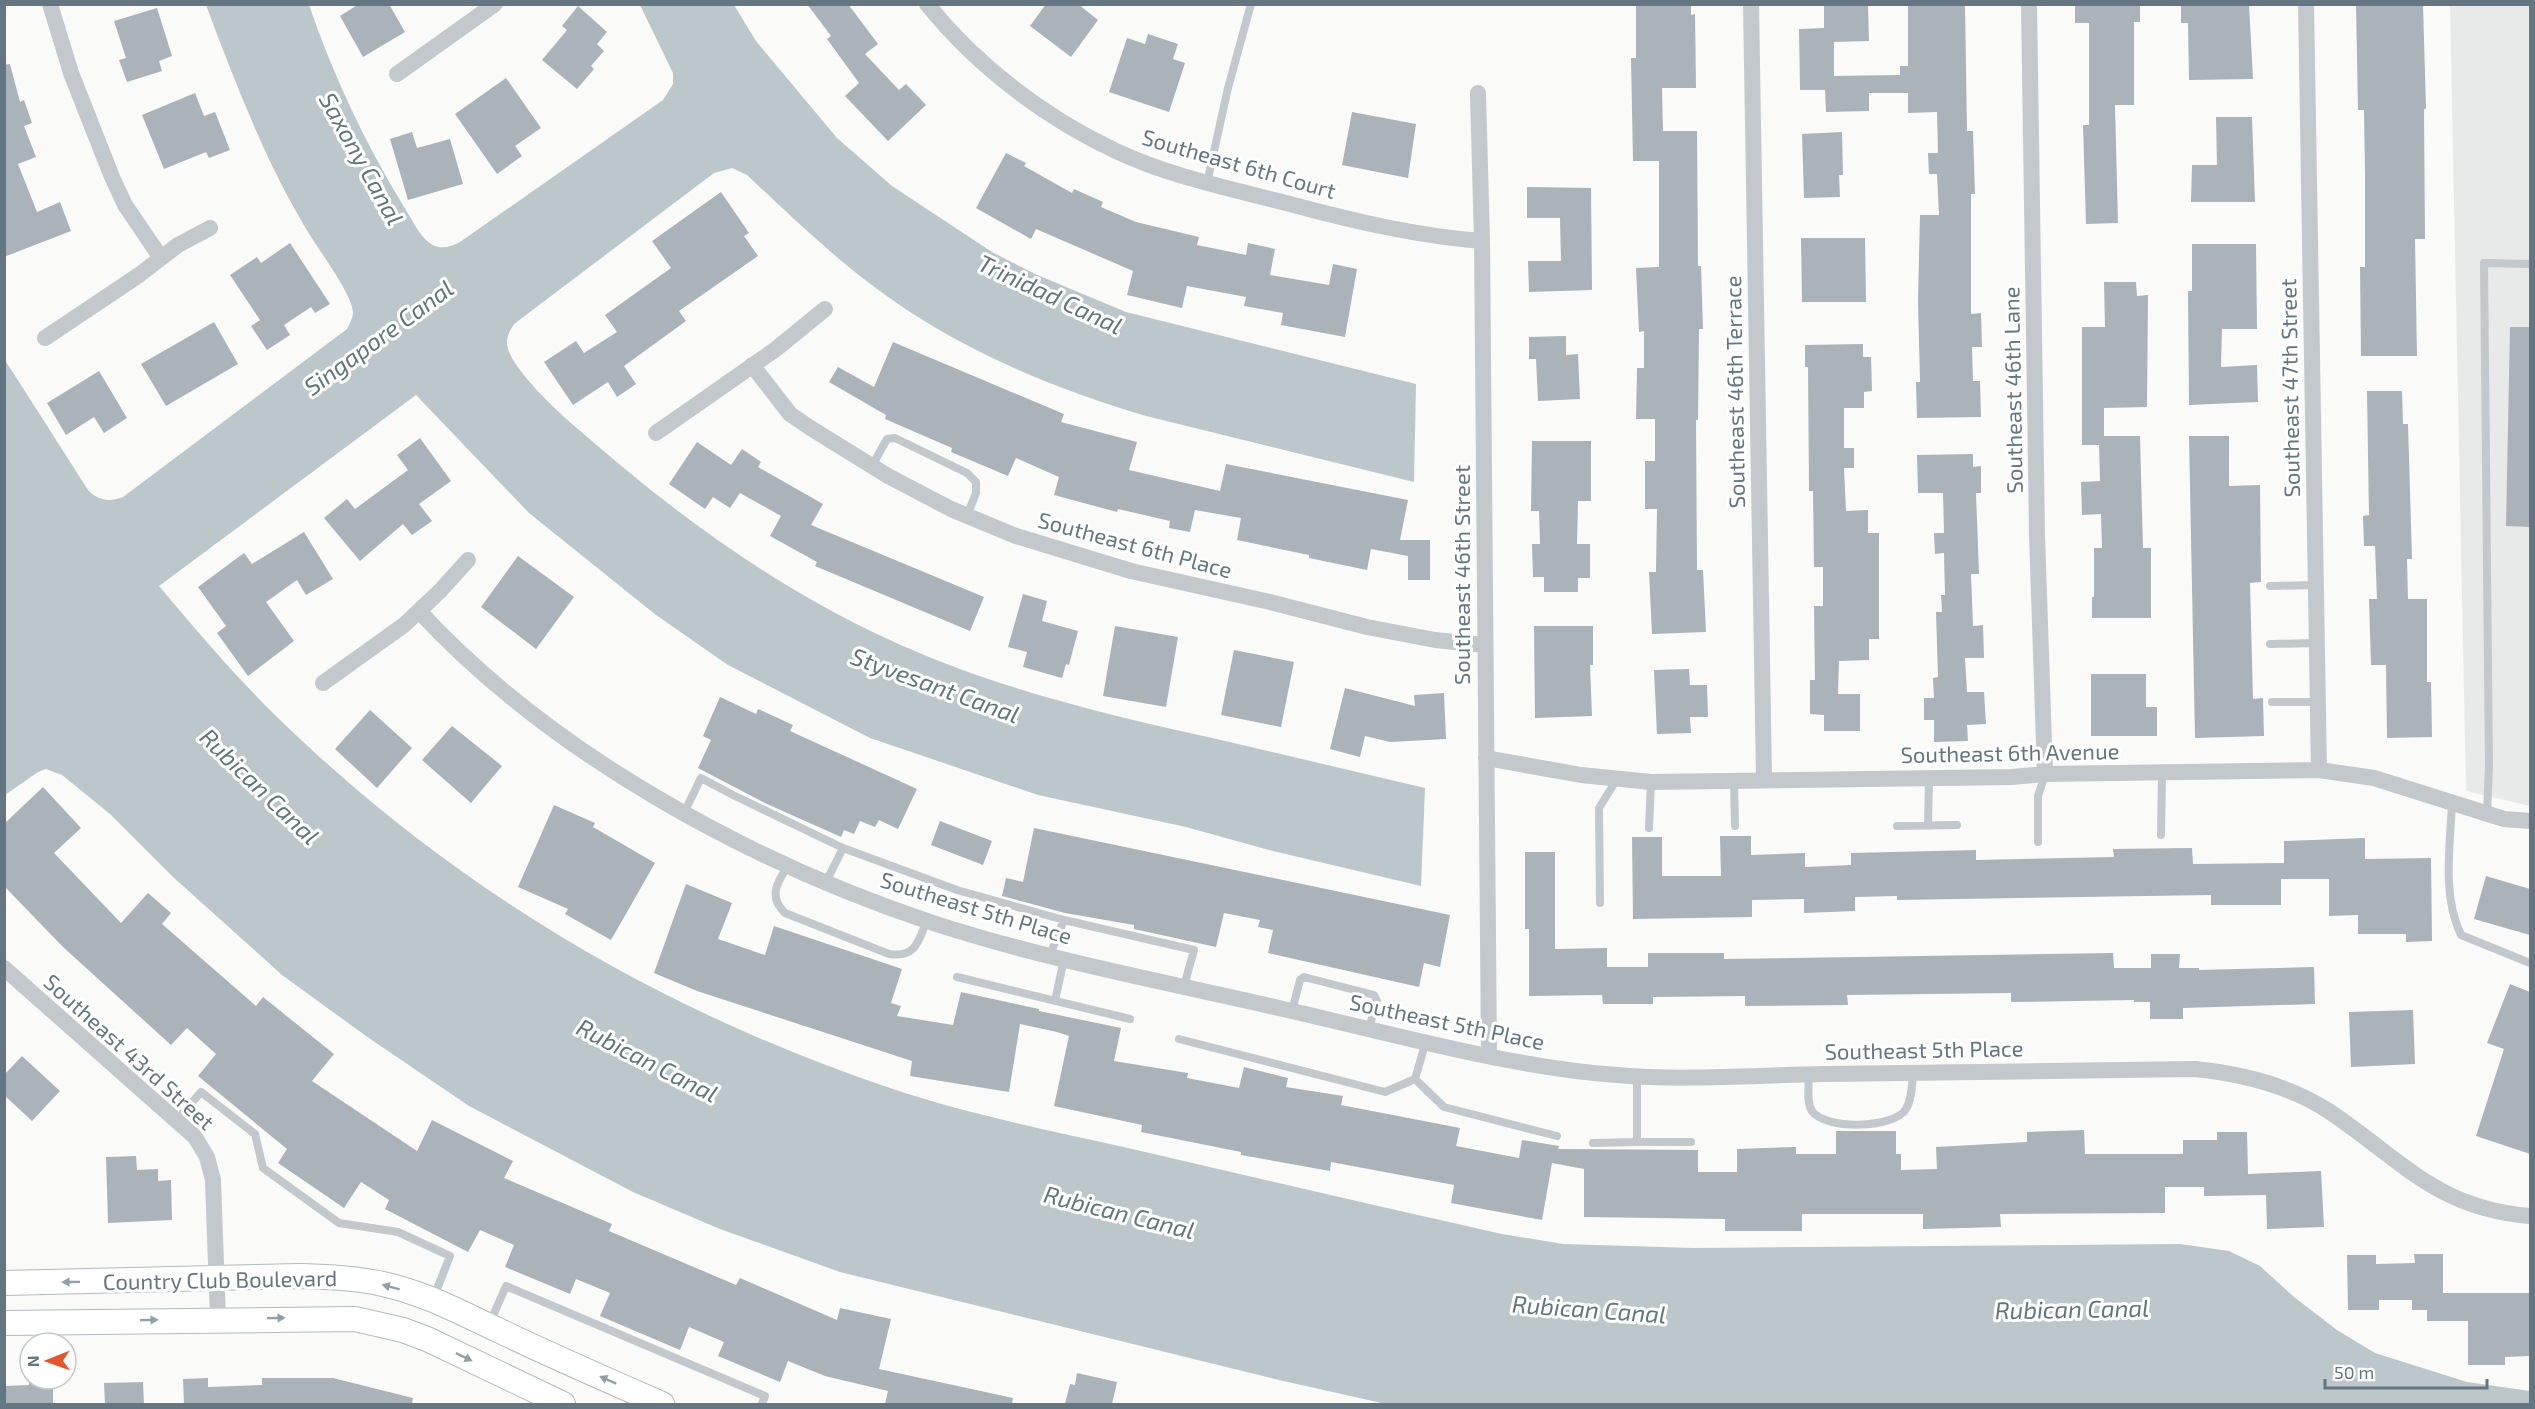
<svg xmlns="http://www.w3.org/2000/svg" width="2535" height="1409" font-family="'Exo 2',sans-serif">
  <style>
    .built { fill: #e8e9e9 }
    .water { fill: #bbc7cb }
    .building { fill: #aab3b9 }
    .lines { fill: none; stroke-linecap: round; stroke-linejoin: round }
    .secondary-casing { stroke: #b3babf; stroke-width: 26 }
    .service { stroke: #c3c8cc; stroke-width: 8 }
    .minor { stroke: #c3c8cc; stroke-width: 16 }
    .secondary { stroke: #fff; stroke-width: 24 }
    .oneway { fill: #939fa8 }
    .labels { text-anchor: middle; stroke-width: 6; stroke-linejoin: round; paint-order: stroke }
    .street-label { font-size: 22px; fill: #657683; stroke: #fff }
    .water-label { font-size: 24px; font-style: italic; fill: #60757c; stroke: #fff }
  </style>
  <rect width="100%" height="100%" fill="#fafaf8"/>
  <!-- built -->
  <path class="built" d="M2450,5H2530V806L2466,791Z"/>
  <!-- water -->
  <path class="water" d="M206,5H309C333,75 365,143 404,207C412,219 419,236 431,244C440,250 451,247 460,242L663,100L673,84V73L640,5H734L756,41L837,138L892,186L992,252L1035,274L1126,312L1416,384L1414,482L1146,416C1056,389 969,354 891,299C839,263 793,218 747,175L732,168L714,173L514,324C509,332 505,339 508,349C515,372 559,413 578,429C676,515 782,593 903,646C1005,691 1113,716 1221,740C1289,756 1357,772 1425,788L1421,886L1269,850L1186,827L1038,795L870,738L728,665L656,615L529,513L416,395L159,586C197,631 235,676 277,717C453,888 658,1010 890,1088C967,1114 1048,1130 1128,1148C1252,1177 1377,1206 1502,1234L1563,1244L1693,1248L2180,1244L2229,1251L2260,1266L2294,1297L2337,1330L2375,1353L2467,1382L2530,1391V1404H1386L1279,1380L840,1272L720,1229L633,1192L469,1106L366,1036L282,975L173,877L110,814L62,775L46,769L38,772L5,795V360L88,490C99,501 109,502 123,497L347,329C350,323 353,318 353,312C352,294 318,249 308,232C265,161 235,82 206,5Z"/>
  <!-- building -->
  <path class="building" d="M359,4H389L405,32L363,57L340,16Z
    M807,4H848L878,44L865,54L899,90L906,84L926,105L888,141L845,96L859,83L827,39L831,36Z
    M1046,4H1078L1098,20L1071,57L1030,26Z
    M1636,4H1691V15L1695,14L1696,88H1662L1663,131H1697L1698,266H1701L1703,329H1699L1698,420H1696L1697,570H1703L1706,632L1652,634L1649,572H1656L1657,509H1645V461H1655V419H1636L1637,368H1644V331L1639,332L1636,268L1659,267V161H1633L1631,58H1636Z
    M1908,4H1965L1967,131H1973L1975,194H1971V314L1981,313L1982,347H1972L1973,381H1980L1981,417L1917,418L1916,382H1920L1918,301L1920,215H1939L1937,174H1929L1928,153H1938L1937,112L1908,113V93H1869V111L1826,112L1825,90H1800L1799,29L1824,28V6L1868,5L1869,41L1834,42V76L1900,75V66H1908Z
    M2075,4H2140V22H2134V105H2115L2118,223L2086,224L2083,125H2089V23H2075Z
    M2181,4H2249L2253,79L2189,80L2188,23H2181Z
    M2356,4H2423L2426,109H2424L2425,239H2415L2417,356H2361L2360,267H2365V175L2364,110H2358Z
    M578,6L607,32L597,44L604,51L591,66L594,69L577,89L542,60L567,30L562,26Z
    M157,8L172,56L159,61L162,71L127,82L119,60L126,58L114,21Z
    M1148,34L1178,44L1173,59L1185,63L1169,112L1109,92L1127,38L1145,44Z
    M10,64L20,102L24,100L32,123L24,126L36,157L18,164L37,212L60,202L71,231L4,257V65Z
    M506,78L541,128L515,146L522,156L497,174L455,114Z
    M195,93L204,116L215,112L230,150L209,158L206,152L164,169L142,115Z
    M1352,112L1416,124L1408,178L1342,165Z
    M2216,117H2252L2255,202H2191L2192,165H2217Z
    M412,132L417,148L450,139L463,184L408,200L390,139Z
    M1842,132L1843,175H1839L1840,197L1804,198L1802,134Z
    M1006,153L1026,163L1024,166L1072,193L1074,189L1103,202L1101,207L1136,222L1199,237L1197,245L1246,255L1248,243L1275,249L1270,275L1329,285L1333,264L1357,269L1345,337L1281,325L1283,313L1244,306L1246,297L1187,286L1182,308L1127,295L1133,271L1036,229L1031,239L976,208Z
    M1527,187L1591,188L1592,290L1529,292L1528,261H1561L1560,218H1527Z
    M721,192L749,233L744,236L758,256L679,311L686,321L624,366L636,384L617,397L608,382L573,405L544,362L576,341L584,353L617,332L605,315L671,268L652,241Z
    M1801,238H1865L1866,302H1802Z
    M290,243L330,304L315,313L311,307L284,325L290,335L267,350L251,326L260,320L230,275L257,257L261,263Z
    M2192,244H2256L2257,329H2222L2221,367L2257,365L2258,402L2189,405L2188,291H2192Z
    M2104,282H2136L2137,296L2148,295L2147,407L2104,408V436H2140L2143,548H2151V618H2092V597H2094V548H2102L2101,514L2082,515L2081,482L2100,481L2099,445H2082V327H2105Z
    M214,322L238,364L166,406L141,364Z
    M2510,327H2530V527L2506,526Z
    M1566,336V355L1578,354L1580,399L1538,401L1536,359H1529V337Z
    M893,342L1064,414L1061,422L1137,442L1129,470L1220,491L1226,464L1408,500L1400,540H1430V580H1408V556L1371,549L1367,570L1309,558V555L1237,540L1241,518L1195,510L1190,532L1169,528L1170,521L1118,509L1117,512L1054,495L1059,477L1016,458L1008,476L951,452L952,448L885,419L886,415L829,382L838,367L874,387Z
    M1863,344V357H1871L1872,391L1864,392V408H1844V448H1854V468H1844L1846,511L1868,510V533H1879V639H1869V660L1839,661L1838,694H1860V731H1824V715L1810,714V680H1815L1814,606H1823V567H1814L1813,491H1809L1808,367H1805V345Z
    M99,371L127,418L104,433L94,417L66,435L47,403Z
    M2367,391H2402L2403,424H2408L2412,559H2407L2408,599H2427V682H2431L2432,737L2387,738L2386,665H2371L2369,599H2377L2375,546H2364L2363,516L2369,515Z
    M2189,436H2229V486L2260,485L2261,582L2250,583L2253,699L2263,698L2264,736L2195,738Z
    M420,438L451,481L419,504L432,521L412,535L403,524L360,561L324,518L347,499L355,509L408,470L397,455Z
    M1532,441H1591V501H1578L1577,544H1590V578H1578V592H1544V577H1533L1532,544H1540L1539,511H1531Z
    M697,442L731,465L742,449L761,462L758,467L823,504L811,525L984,597L970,631L815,566L817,562L770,536L781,516L740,493L730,508L713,497L705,509L669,484Z
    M1973,454V467L1981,466V493H1976L1979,574H1971L1973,626L1983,625L1984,658H1965L1967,692H1984L1986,724L1967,725L1968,741L1934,742V720H1924V698H1934L1933,678L1938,677L1936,612H1942L1941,595H1945L1944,553L1935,554L1934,533H1944L1943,493H1918L1917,455Z
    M304,532L333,579L306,595L297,580L266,602L294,641L248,676L217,633L226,626L198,587L244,553L252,564Z
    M518,556L574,597L536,649L481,607Z
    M1023,594L1047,601L1042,621L1078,631L1069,665L1066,664L1062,678L1023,667L1027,652L1008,647Z
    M1115,626L1178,637L1166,707L1103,696Z
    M1534,626H1593V665H1590L1592,716L1535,718Z
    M1234,650L1294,662L1281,727L1221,715Z
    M1689,669L1690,685H1707L1708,717H1690L1691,733L1657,734L1654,670Z
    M2091,674H2146V707H2157V736H2091Z
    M1345,688L1415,706L1414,695L1444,693L1446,739L1390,742L1365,736L1360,757L1330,749Z
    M720,697L756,714L758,709L793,725L790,731L917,789L898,829L879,820L875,827L860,821L854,834L844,830L841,837L767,804L698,768L711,740L703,736Z
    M370,710L412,748L377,788L335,749Z
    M452,726L502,766L471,803L422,760Z
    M43,787L81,828L54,853L121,923L148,893L171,913L162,924L256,1006L263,997L334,1054L312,1081L417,1151L432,1120L513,1161L504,1178L612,1224L609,1231L736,1285L740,1278L837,1320L840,1308L891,1319L879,1369L1013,1398L1012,1404H885L888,1391L825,1376L788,1361L780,1382L718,1356L724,1342L689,1327L680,1350L600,1316L610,1293L576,1279L570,1294L505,1267L514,1245L480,1230L468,1252L385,1209L389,1200L361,1182L344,1208L278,1163L287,1149L198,1076L216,1054L187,1028L171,1045L63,947L4,886V824Z
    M554,805L595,823L593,827L655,863L611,940L565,914L568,909L518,887Z
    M940,821L992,841L983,865L931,845Z
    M1034,828L1450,915L1440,967L1424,963L1419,987L1268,953L1273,930L1258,927L1260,920L1224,913L1216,947L1134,929V925L1065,913L1002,896L1006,878L1023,882Z
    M1720,836H1751V855L1805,853V867L1851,865V853L1976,850V860L2114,857L2113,849L2192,848L2193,864L2284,863V841L2365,838V859L2431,858L2432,941L2406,942V934H2358V915L2329,916V879H2281V905H2211V895L1897,900V896L1855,897V911L1804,913V899L1752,900V917L1633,919L1632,837H1662V876H1721Z
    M1525,852H1555V949L1607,948V967H1648V953H1724V959L2113,953L2114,968H2151V954H2180L2179,968H2199V970L2314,967L2315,1004L2183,1008V1019H2150V1002H2134V1000L2011,1002V993L1847,995L1848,1005L1745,1006V996L1653,997V1004H1603L1602,995L1529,996V929H1525Z
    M2486,876L2530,889V935L2474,919Z
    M686,884L732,903L718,939L765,955L774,926L902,969L891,1003L901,1006L897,1016L953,1025L961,992L1039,1009V1011L1121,1028L1114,1061L1188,1073L1187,1078L1239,1088L1244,1067L1288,1078L1286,1087L1343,1096L1341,1105L1460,1128L1456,1146L1519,1158L1522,1140L1559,1146L1558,1149L1698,1150V1172H1737V1149L1796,1147V1154H1836V1131H1896V1154H1901V1170L1937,1169L1936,1147L2027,1142V1132L2084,1130L2085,1154H2183V1140H2217V1132H2247L2248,1174L2321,1171L2324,1227L2267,1229L2266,1195L2204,1196V1187H2165V1213L2000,1214L2001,1227L1923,1229V1214H1802V1231H1725V1219L1584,1217V1169L1552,1163L1542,1220L1451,1203L1454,1185L1331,1162L1330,1171L1241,1155V1152L1141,1132L1142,1125L1054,1106L1069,1036L1057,1032L1020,1024L1009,1092L910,1076L912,1061L697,991L654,973Z
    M2510,984L2530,992V1154L2476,1136L2504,1049L2487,1043Z
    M2413,1010L2415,1064L2351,1067L2349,1012Z
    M22,1056L60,1091L32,1121L4,1095V1075Z
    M136,1156L137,1170L158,1169V1181L171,1180L172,1220L108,1223L106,1157Z
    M2414,1254H2443V1293H2530V1356L2505,1357V1365H2468V1321H2427V1310H2412V1300H2379V1310H2348L2347,1255H2376V1264L2415,1263Z
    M1077,1373L1117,1382L1112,1404H1065L1070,1384L1075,1385Z
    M208,1378V1387L262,1385V1378H333L413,1398L412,1404H184L183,1379Z
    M29,1380H53V1404H4V1386L29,1385Z
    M143,1382L144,1404H105L104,1383Z"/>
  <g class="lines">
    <defs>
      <path id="secondary" d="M4,1283L301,1276C329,1277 356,1278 383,1284C427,1294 459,1312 498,1330C552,1356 607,1380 662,1404
        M4,1323L355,1319L403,1330L427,1339L563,1404"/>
    </defs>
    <!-- secondary casing -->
    <use href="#secondary" class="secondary-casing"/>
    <!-- service -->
    <path class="service" d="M1207,183L1228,88L1251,4
      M872,466L887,439L895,438L967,473L976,482V493L967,516
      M2270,586L2315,585
      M2270,644L2316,643
      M2272,702H2317
      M1734,780L1735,826
      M2452,804C2450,847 2442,895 2461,935L2530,963
      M684,813L701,778L733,795L843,848
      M2487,814L2489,766L2484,263L2530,264
      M1897,826L1957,825
      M1928,826L1929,778
      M1649,828L1651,782
      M2161,835L2162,772
      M2038,842V796L2045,774
      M788,866C777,882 768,897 785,913L889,954C916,958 918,942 927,920
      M826,882L843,848L957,890L1064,920
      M1600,903L1599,808L1617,779
      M1050,955L1064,920L1194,950L1184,986
      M957,977L1130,1019
      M1055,1001L1064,959
      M1292,1011L1300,980L1304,977L1374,995L1377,1001L1369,1028
      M1179,1039L1385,1092L1415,1079L1444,1107L1557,1136
      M1809,1075C1809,1085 1806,1102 1812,1111C1825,1130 1894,1129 1906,1109C1912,1099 1912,1085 1913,1073
      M1415,1079L1426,1041
      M176,1121L201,1092L255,1134L263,1168L339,1223L398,1232L450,1256L433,1299
      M1637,1142H1691
      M1593,1143L1637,1142V1076
      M489,1325L506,1286L765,1396L762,1404"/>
    <!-- minor -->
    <path class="minor" d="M50,4L71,73L112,177L125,205L161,258
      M927,4C977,66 1044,117 1116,151C1171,177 1232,189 1290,204C1353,221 1417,236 1482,241
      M1751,4L1764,779
      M2029,4L2037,534L2045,774
      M2306,4L2319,770
      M397,74L495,4
      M1478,93L1482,241L1489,1055
      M45,338L139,275L178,245L210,228
      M752,365L790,414L809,427L888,476L951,509L1016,536L1131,571L1270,602L1367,627L1435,640L1485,645
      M656,433L776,349L825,309
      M419,611C551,754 750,862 933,923C1047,960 1166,982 1283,1009C1390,1033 1507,1067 1617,1075C1686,1081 1757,1075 1826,1074C1949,1073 2072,1071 2195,1069C2243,1074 2290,1085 2330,1112C2403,1161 2436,1208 2530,1216
      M323,683L404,625L440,591L468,560
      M1486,758L1581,775L1651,782L2012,777L2045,774L2319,770L2374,778L2504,819L2530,821
      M4,968L195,1137L207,1157L213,1180L218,1319"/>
    <!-- secondary -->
    <use href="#secondary" class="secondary"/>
  </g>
  <!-- one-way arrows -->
  <defs><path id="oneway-solid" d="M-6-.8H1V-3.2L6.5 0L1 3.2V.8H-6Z" transform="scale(1.5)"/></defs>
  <g class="oneway">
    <use href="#oneway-solid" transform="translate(71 1282) rotate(179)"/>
    <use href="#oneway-solid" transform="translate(391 1287) rotate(-165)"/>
    <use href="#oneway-solid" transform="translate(276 1318) rotate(-1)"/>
    <use href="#oneway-solid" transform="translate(149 1320) rotate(-1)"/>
    <use href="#oneway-solid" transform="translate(464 1357) rotate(26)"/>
    <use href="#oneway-solid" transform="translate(608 1380) rotate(-156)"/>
  </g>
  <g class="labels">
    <!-- street labels -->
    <g class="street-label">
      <text transform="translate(1239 164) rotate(16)" y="8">Southeast 6th Court</text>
      <text transform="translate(2290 388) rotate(-91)" y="8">Southeast 47th Street</text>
      <text transform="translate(2013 390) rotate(-91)" y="8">Southeast 46th Lane</text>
      <text transform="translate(1735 392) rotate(-91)" y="8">Southeast 46th Terrace</text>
      <text transform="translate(1135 545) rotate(15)" y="8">Southeast 6th Place</text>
      <text transform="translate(1462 575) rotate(-90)" y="8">Southeast 46th Street</text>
      <text transform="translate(2010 753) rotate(-1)" y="8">Southeast 6th Avenue</text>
      <text transform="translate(976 908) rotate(17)" y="8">Southeast 5th Place</text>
      <text transform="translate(1447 1022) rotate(12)" y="8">Southeast 5th Place</text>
      <text transform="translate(1924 1050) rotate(-1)" y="8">Southeast 5th Place</text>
      <text transform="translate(129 1052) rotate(42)" y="8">Southeast 43rd Street</text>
      <text transform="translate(220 1280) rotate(-1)" y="8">Country Club Boulevard</text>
    </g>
    <!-- water labels -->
    <g class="water-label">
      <text transform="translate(361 159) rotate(61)" y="8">Saxony Canal</text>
      <text transform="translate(1050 295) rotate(25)" y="8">Trinidad Canal</text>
      <text transform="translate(379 338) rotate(-36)" y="8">Singapore Canal</text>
      <text transform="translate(935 686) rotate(20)" y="8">Styvesant Canal</text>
      <text transform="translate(259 787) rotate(44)" y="8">Rubican Canal</text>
      <text transform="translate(647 1061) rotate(27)" y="8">Rubican Canal</text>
      <text transform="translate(1119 1213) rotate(14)" y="8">Rubican Canal</text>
      <text transform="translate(1589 1310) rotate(4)" y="8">Rubican Canal</text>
      <text transform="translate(2072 1310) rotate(-1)" y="8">Rubican Canal</text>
    </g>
  </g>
  <!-- border -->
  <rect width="2535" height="1409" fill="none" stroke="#657683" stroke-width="12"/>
  <!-- north arrow -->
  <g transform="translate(48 1361) rotate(269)"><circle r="28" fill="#ffffff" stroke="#c1c8cd" stroke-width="1.5"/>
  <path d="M0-4.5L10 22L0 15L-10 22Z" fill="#e4572e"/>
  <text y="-9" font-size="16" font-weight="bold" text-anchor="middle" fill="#657683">N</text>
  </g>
  <!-- scale -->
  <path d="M2325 1379v9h162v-9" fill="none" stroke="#657683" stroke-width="3"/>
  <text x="2334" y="1379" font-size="18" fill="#657683" stroke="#ffffff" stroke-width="4.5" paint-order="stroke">50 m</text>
</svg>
